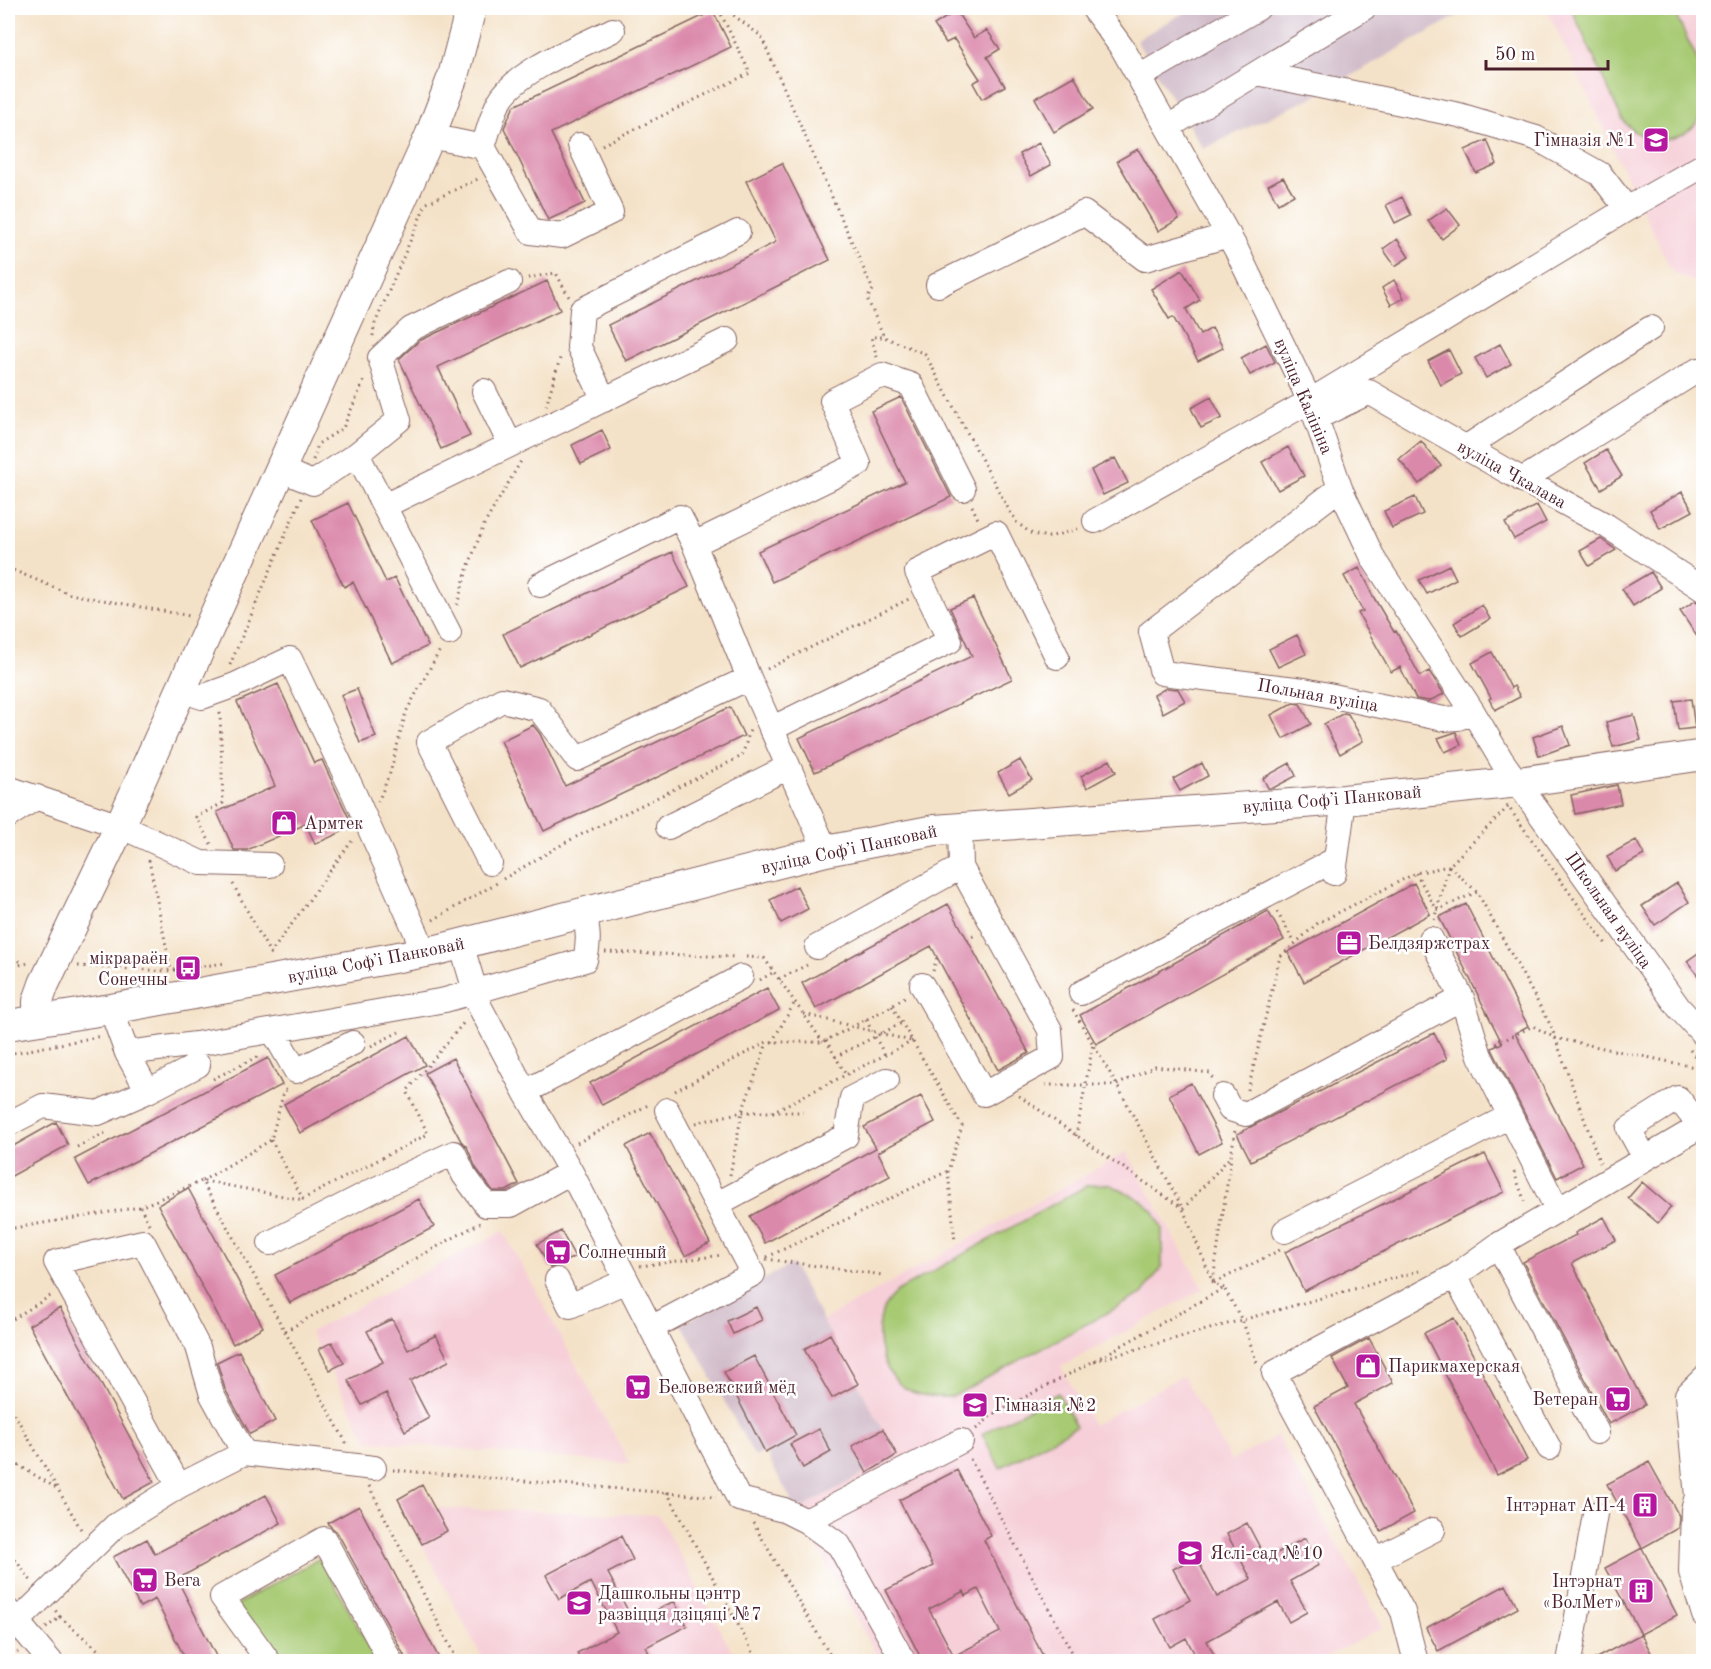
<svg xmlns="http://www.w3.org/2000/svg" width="1711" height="1669" font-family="'Old Standard TT',serif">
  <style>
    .built { fill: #f6cfd8 }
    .industrial { fill: #d1bdca }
    .green { fill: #a7ca73; stroke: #78744f; stroke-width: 1.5 }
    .building { fill: #db89ab; fill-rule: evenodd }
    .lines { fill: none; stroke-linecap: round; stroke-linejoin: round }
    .minor-casing { stroke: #866362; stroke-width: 26 }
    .major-casing { stroke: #866362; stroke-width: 32 }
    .path { stroke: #866362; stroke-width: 3; stroke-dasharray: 1.5 4.5; stroke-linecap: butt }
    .minor { stroke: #fff; stroke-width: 24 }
    .major { stroke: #fff; stroke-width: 30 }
    .labels { text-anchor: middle; stroke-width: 5; stroke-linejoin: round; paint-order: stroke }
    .poi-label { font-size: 18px; fill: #4a1f2b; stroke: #fff; text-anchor: start }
    .street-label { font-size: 18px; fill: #4a1f2b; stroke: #fff }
  </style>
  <rect width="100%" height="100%" fill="#fff"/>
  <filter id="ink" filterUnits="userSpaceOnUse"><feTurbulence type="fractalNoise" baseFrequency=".0167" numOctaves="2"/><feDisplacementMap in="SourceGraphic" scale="12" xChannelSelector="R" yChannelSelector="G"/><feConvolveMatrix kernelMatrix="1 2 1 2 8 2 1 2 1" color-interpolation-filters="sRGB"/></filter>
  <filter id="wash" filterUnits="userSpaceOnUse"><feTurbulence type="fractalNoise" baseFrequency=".008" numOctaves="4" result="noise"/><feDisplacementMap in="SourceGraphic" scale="24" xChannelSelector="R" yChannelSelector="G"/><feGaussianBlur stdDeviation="1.35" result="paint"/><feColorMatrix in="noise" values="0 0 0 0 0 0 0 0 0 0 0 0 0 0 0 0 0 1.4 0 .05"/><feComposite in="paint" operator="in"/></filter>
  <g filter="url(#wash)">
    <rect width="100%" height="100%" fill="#f4e2c8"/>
    <!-- built -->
    <path class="built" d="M1546,8H1703V286L1672,272Z
      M1127,1152L1203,1289L1061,1367L1093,1425L1183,1376L1231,1461L1277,1436L1383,1627L1319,1661H880L797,1511L897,1455L823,1320Z
      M503,1231L630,1464L368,1441L310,1332Z
      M434,1508L658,1515L737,1661H484L422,1544L447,1531Z"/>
    <!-- industrial -->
    <path class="industrial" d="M1192,8H1471L1317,95L1203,149L1136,40Z
      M792,1264L897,1455L797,1511L765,1452L755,1457L682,1324Z"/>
    <!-- green -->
    <path class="green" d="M1571,8H1672C1679,23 1702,65 1704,79C1704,89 1705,103 1702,112C1695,134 1667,145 1645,137C1635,134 1627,126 1621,117Z
      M1109,1184L1141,1200L1153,1211L1162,1228V1267L1142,1294L952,1397C939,1397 927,1397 915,1393C881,1381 871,1334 885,1305C888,1300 894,1295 897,1291L1088,1185Z
      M1058,1393L1076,1427L1000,1468L982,1434Z
      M320,1558L377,1661H261L232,1607Z"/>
    <g id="blocks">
      <!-- building -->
      <path class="building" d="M713,11L731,47L551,133L585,203L548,220L504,128L514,106Z
        M956,11L974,38L987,30L1000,49L987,57L1005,86L982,99L973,83L980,79L954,39L946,43L934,25Z
        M1074,76L1093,109L1054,132L1035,98Z
        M1487,140L1497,164L1476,173L1465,150Z
        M1039,143L1051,165L1031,176L1019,154Z
        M1138,149L1179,219L1158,231L1117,161Z
        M782,163L830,260L626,361L608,325L776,242L746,181Z
        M1283,177L1294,195L1278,204L1268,185Z
        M1402,197L1411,215L1395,223L1386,205Z
        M1447,208L1460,225L1442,239L1428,221Z
        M1397,239L1409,257L1395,266L1383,249Z
        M1182,270L1200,300L1186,309L1200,335L1212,328L1223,348L1198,361L1173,317L1169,319L1151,289Z
        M1394,280L1404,298L1391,305L1382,288Z
        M547,281L560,310L438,367L470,436L441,449L399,359L419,341Z
        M1266,344L1275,362L1250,375L1241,358Z
        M1500,344L1511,364L1486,378L1475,358Z
        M1449,350L1461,374L1441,385L1428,361Z
        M901,397L951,497L772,582L758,551L905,482L871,411Z
        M1211,397L1222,418L1201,428L1191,408Z
        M602,430L611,450L581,464L572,445Z
        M1421,441L1441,466L1419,484L1399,459Z
        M1288,447L1304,476L1278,490L1262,462Z
        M1606,450L1622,476L1601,489L1585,463Z
        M1115,458L1128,483L1103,495L1091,470Z
        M1682,492L1693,511L1660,529L1650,510Z
        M1415,497L1423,514L1392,528L1384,511Z
        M348,503L386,582L395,578L428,646L392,663L353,582L344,587L312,520Z
        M1537,505L1546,522L1514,539L1505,523Z
        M1601,539L1616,550L1589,566L1580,551Z
        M672,552L689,587L520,668L503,634Z
        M1449,565L1456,579L1427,594L1419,580Z
        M1359,568L1371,590L1370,591L1394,632L1396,631L1420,676L1429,671L1444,694L1429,701L1416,699L1400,667L1391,672L1358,613L1363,611L1344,576Z
        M1651,572L1661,588L1633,606L1622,589Z
        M973,598L1012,679L815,772L799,738L972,656L950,608Z
        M1695,601L1704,604V647L1680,611Z
        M1482,605L1490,619L1462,636L1454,623Z
        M1297,635L1306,654L1278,667L1269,649Z
        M1492,652L1511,688L1514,686L1520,697L1495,710L1489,699L1491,698L1472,663Z
        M278,684L314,763L322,760L353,827L315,844L306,824L247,850H234L217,812L275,786L237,702Z
        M1166,688L1178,689L1185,701L1163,713L1154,695Z
        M357,689L376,737L360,743L341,695Z
        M1691,699L1695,728L1678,730L1674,701Z
        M1293,703L1300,704L1311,724L1283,739L1271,715Z
        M730,707L744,736L544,831L501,741L533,725L540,734L565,786Z
        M1344,713L1348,714L1363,741L1340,754L1324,724Z
        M1634,715L1641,740L1613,747L1606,722Z
        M1563,726L1570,745L1539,756L1533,737Z
        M1456,732L1461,745L1445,752L1438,738Z
        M1020,760L1032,780L1009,793L998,773Z
        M1110,760L1116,772L1087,788L1081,776Z
        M1202,763L1208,776L1180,791L1173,779Z
        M1290,763L1296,776L1273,788H1268L1263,778Z
        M1617,785L1621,804L1575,814L1571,795Z
        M1636,840L1644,855L1615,871L1607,856Z
        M1414,883L1430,914L1304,982L1288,952Z
        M1677,883L1689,902L1655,925L1642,906Z
        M797,886L808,909L781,923L770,900Z
        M948,904L1029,1053L998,1070L931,946L816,1009L802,983Z
        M1466,904L1528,1026L1515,1033L1583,1164L1557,1178L1493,1051L1492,1048L1502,1043L1439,917Z
        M1268,911L1284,940L1096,1044L1080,1015Z
        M1704,949V984L1687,961Z
        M767,988L779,1010L602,1105L590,1083Z
        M1434,1033L1447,1059L1251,1161L1237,1134Z
        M409,1036L425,1065L300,1133L284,1104Z
        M268,1058L282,1085L89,1185L75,1159Z
        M453,1058L519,1184L506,1191H493L476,1168L467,1147L461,1141L425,1073Z
        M1191,1083L1222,1142L1199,1154L1169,1095Z
        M921,1096L935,1122L878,1152L890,1176L765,1243L750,1216L876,1148L864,1127Z
        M56,1122L68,1145L8,1178V1149Z
        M650,1133L710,1243L685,1256L626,1146Z
        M1485,1154L1504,1192L1304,1291L1285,1252Z
        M1642,1182L1671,1207L1658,1223L1628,1198Z
        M188,1188L263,1327L233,1344L158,1205Z
        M419,1199L434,1227L290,1303L275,1275Z
        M1604,1217L1616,1240L1572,1263L1645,1405L1609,1424L1523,1262L1576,1235L1575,1233Z
        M561,1231L575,1257L550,1268L537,1244Z
        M756,1307L762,1320L733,1334L727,1321Z
        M60,1308L154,1482L123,1499L29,1325Z
        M1454,1318L1527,1460L1497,1475L1424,1333Z
        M392,1319L408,1350L436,1335L449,1361L410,1381L429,1418L405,1431L386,1393L362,1405L348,1380L383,1362L367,1331Z
        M830,1334L858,1384L832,1398L804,1349Z
        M1369,1338L1393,1383L1354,1404L1414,1513L1381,1531L1314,1406L1348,1388L1332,1358Z
        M332,1342L344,1363L330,1370L319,1349Z
        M239,1351L275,1421L250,1434L225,1389L217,1362Z
        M754,1356L796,1435L765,1452L724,1372Z
        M641,1376L648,1390L633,1397L626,1383Z
        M819,1429L831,1452L803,1468L790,1444Z
        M883,1429L897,1455L867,1473L852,1446Z
        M1649,1462L1679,1516L1678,1528L1642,1548L1607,1484Z
        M957,1470L991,1536L984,1540L1046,1662H923L886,1590L933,1566L899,1500ZM978,1589L1000,1632L954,1656L929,1609L964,1591L966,1596Z
        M422,1485L447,1531L422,1544L398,1499Z
        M266,1495L281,1523L177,1579L219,1662H187L155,1599L140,1607L113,1557L147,1539L155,1554Z
        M359,1506L441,1662H405L404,1655L337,1532L330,1526L328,1523Z
        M1247,1523L1266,1559L1305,1538L1319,1565L1290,1581L1307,1612L1289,1622L1278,1602L1207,1641L1218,1662H1199L1186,1638L1170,1647L1155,1619L1190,1600L1173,1569L1196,1557L1217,1597L1251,1579L1227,1534Z
        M621,1536L633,1560L608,1573L634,1622L674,1601L687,1626L646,1647L653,1662H581L577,1653L617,1632L591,1582L559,1599L546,1575Z
        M1642,1548L1677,1615L1641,1634L1605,1568Z
        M1506,1585L1518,1608L1438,1651L1426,1628Z
        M1641,1634L1656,1662H1589Z"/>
    </g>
  </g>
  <g filter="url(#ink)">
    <use href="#blocks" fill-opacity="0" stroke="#866362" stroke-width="1.5"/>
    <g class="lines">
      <defs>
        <path id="minor" d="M1093,8L1123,49L1236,249L1310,401L1340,488L1374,560L1473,712L1502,761L1679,1008L1704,1035
          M1139,77L1258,8
          M1168,127L1364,8
          M430,136L483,147C488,132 492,115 499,102C516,70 581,46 613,30
          M483,147L531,232L562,236L611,212L580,145
          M1627,209L1704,165
          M938,285L1084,213L1145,259L1229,235
          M484,391L510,444
          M604,400L579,347L582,310L738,232
          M1316,418L1369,392L1503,469L1607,526L1704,590
          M1465,448L1651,328
          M357,454L399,420L380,358L411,329L509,282
          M279,469L313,483L357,454L384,506L727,340
          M1522,480L1698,370
          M1340,488L1151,632L1162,673L1304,690L1444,719L1458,718L1473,712
          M384,506L449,633
          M1095,521L1310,401L1627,209L1600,174L1536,138L1459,115L1257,73
          M694,544L859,464L832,401L882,375L911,385L963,489
          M540,585L680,517L694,544L749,678
          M181,690L202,697L235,685L290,659L352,789L418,937L421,953
          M771,729L950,641L917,572L996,533L1057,657
          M8,788L120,826L201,863L270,865
          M8,816L37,797
          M668,827L788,767
          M490,863L429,742L502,700L539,709L577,759L749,678L826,851
          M1334,873L1344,800
          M1431,939L1462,998
          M461,944L480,1007L525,1092L571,1172L739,1499L784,1510L806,1521L839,1545L904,1662
          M817,947L961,867
          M922,985L984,1094L1052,1057L1050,1030L961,867L960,826
          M1081,993L1336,859
          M111,1009L127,1053L196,1044L445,1000L585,960C589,943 589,930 583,913
          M273,1031L296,1071L353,1043
          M127,1053L148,1091L198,1065
          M525,1092L741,977
          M1223,1096L1230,1109L1246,1114L1462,998L1480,1056L1557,1209
          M8,1124L43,1106L98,1113L148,1091
          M1645,1158L1629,1129L1678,1098L1700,1126
          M717,1204L846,1136L852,1098L887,1080
          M1285,1231L1510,1116
          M270,1243L374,1190L454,1153L464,1175L486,1205H511L571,1172
          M1498,1245L1597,1432
          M1455,1276L1549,1448
          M557,1280L570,1306L626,1281
          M651,1328L753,1274L667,1110
          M1704,1378L1687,1395L1697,1496L1693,1510L1691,1572L1704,1615
          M244,1453L374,1468
          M806,1521L961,1441
          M1433,1530L1375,1560L1274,1373L1455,1276L1498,1245L1704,1124
          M1375,1560L1403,1612L1416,1662
          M8,1611L51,1662
          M8,1631L115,1526L179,1486L244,1453L212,1395L198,1347L143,1242L56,1262L179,1486
          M269,1662L222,1597L324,1539L391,1662
          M1569,1662L1595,1514"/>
        <path id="major" d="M38,1020V1001L44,984L120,826L430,136L453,76L471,8
          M8,1025L111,1009L437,950L826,851L935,830L1344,800L1519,782L1704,755"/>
      </defs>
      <!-- minor casing -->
      <use href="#minor" class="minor-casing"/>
      <!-- major casing -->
      <use href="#major" class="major-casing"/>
      <!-- path -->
      <path class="path" d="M724,8L761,36L873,290L867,298L884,337L925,354L1010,512L1017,521
        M602,145L750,73L718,8
        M427,203L480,178
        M528,278L556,273L569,297
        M373,336L374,326L425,206
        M877,357L871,337H884
        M546,406L561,355
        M313,460L318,444L343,428L365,378
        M972,506L978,519
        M1016,522L1032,534L1049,537L1078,529
        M8,568L70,594L190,616
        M457,605L467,570L484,525L521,461
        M230,665L301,498
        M767,669L909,599
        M378,802L390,773L406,712L440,650
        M1507,805L1606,944
        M211,844L196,817L223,803L220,712
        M149,860L171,971
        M1449,866L1477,892L1551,1026L1600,1163
        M1416,873L1437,910
        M503,879L568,841L742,756L750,730
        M233,884L272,957
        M1437,910L1477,892
        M1277,912L1295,943
        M433,920L497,883
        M1434,920L1449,866L1508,807
        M967,940L976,934
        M605,952L736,957
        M270,954L354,838
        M8,955L24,963
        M746,957L764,958L823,1042
        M78,966L166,971L226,963
        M8,967L29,963
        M933,971L937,957
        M779,979L807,965
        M760,980L774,972
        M892,1006L962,1126L948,1171L955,1242
        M1073,1010L1117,1085L1183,1209L1213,1283L1224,1288
        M804,1014L911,1041
        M866,1020L872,1031
        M875,1037L885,1055
        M826,1040L846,1075
        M772,1042L795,1002
        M1496,1044L1533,1026L1555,1038L1704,1069
        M371,1046L399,1032
        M1690,1050L1704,1068
        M8,1054L102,1036
        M835,1057L902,1023
        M213,1079L261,1055
        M1045,1085H1117L1155,1066L1210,1073L1213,1079
        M1248,1090L1280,957L1318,923L1416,873L1449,866
        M675,1091L767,1042H823L892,1006L908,995
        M1019,1096L1182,1208
        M772,1112L913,1041
        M696,1123L742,1112H803
        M1076,1136L1093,1044
        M271,1140L303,1199L428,1134L407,1091L465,1021
        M577,1143L648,1105
        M77,1147L105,1133
        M1514,1172L1526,1205
        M730,1175L742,1112L767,1043
        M202,1181L271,1140L284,1091L288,1089
        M204,1181L304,1200
        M1183,1209L1230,1157
        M149,1224L140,1207L202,1181L348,1446
        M8,1229L140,1207
        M767,1257L948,1171
        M766,1259L883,1275
        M640,1266L722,1255
        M1213,1281L1235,1130
        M1214,1283L1280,1250
        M8,1322L52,1295
        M285,1331L480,1223
        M1094,1361L1419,1271
        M8,1403L82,1531
        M976,1429L995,1413L1094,1361L1224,1288L1243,1322L1257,1363
        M8,1459L58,1489
        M970,1459L1076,1660L1073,1662
        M393,1470L716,1497
        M369,1486L458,1662
        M667,1492L758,1662
        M753,1523L834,1662
        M8,1550L32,1582
        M60,1617L112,1662
        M46,1628L60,1617L55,1610
        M8,1660L18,1652"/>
      <!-- minor -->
      <use href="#minor" class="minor"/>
      <!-- major -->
      <use href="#major" class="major"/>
    </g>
  </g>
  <!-- icons -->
  <defs>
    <symbol id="school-square" viewBox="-11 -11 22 22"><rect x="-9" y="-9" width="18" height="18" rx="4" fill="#b5179e" stroke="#fff"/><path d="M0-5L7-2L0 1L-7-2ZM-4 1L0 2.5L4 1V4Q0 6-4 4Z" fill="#fff"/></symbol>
    <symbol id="shop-square" viewBox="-11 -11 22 22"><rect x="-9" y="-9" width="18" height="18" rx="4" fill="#b5179e" stroke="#fff"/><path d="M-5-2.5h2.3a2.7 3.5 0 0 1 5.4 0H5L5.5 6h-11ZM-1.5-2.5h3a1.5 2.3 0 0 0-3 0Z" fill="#fff"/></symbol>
    <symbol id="office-square" viewBox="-11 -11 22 22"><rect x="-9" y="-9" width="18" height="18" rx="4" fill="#b5179e" stroke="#fff"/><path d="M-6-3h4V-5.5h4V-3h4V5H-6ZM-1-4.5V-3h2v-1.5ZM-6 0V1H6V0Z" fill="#fff"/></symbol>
    <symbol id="bus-square" viewBox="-11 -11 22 22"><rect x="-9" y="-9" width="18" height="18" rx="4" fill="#b5179e" stroke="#fff"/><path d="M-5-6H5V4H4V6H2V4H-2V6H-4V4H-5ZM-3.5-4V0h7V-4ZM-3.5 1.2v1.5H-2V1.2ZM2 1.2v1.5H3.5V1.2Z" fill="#fff"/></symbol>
    <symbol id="supermarket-square" viewBox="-11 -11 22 22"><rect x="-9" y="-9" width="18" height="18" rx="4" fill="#b5179e" stroke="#fff"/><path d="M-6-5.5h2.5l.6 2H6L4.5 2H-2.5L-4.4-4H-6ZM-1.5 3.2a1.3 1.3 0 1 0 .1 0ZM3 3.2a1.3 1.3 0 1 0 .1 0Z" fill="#fff"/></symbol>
    <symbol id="building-square" viewBox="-11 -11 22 22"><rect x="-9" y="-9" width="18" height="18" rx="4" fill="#b5179e" stroke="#fff"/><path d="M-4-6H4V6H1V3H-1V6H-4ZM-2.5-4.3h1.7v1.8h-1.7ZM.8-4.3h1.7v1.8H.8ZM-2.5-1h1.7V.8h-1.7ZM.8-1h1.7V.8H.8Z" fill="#fff"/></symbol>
  </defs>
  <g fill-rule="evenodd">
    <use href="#school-square" x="1641" y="125" width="30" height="30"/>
    <use href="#shop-square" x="269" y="808" width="30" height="30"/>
    <use href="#office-square" x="1334" y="928" width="30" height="30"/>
    <use href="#bus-square" x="173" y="953" width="30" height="30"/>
    <use href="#supermarket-square" x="543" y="1237" width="30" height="30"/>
    <use href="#shop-square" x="1353" y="1351" width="30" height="30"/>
    <use href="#supermarket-square" x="623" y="1372" width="30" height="30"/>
    <use href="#supermarket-square" x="1603" y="1384" width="30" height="30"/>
    <use href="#school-square" x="960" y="1390" width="30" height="30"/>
    <use href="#building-square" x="1630" y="1490" width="30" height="30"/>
    <use href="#school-square" x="1175" y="1538" width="30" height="30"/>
    <use href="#supermarket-square" x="130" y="1565" width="30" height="30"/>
    <use href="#building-square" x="1626" y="1576" width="30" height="30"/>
    <use href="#school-square" x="564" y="1588" width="30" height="30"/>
  </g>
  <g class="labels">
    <!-- poi labels -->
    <g class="poi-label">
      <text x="1636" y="146" text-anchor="end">Гімназія №1</text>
      <text x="304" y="829">Армтек</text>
      <text x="1368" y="949">Белдзяржстрах</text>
      <text x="168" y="964" text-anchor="end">мікрараён<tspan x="168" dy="21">Сонечны</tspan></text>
      <text x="578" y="1258">Солнечный</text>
      <text x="1388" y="1372">Парикмахерская</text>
      <text x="658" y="1393">Беловежский мёд</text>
      <text x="1598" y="1405" text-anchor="end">Ветеран</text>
      <text x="994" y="1411">Гімназія №2</text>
      <text x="1626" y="1511" text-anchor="end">Інтэрнат АП-4</text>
      <text x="1210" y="1559">Яслі-сад №10</text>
      <text x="164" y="1586">Вега</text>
      <text x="1622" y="1587" text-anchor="end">Інтэрнат<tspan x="1622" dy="21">«ВолМет»</tspan></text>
      <text x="598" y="1599">Дашкольны цэнтр<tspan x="598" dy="21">развіцця дзіцяці №7</tspan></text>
    </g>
    <!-- street labels -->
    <g class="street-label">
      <text transform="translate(1304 396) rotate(67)" y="6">вуліца Калініна</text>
      <text transform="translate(1512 474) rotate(29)" y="6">вуліца Чкалава</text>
      <text transform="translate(1318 695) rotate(10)" y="6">Польная вуліца</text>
      <text transform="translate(1332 799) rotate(-5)" y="6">вуліца Софʼі Панковай</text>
      <text transform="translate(849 849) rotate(-12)" y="6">вуліца Софʼі Панковай</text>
      <text transform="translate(1609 910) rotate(55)" y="6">Школьная вуліца</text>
      <text transform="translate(376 960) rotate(-11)" y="6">вуліца Софʼі Панковай</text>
    </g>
  </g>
  <!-- margin -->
  <rect width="1711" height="1669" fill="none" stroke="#fff" stroke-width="30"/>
  <!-- scale -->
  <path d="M1486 60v9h122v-9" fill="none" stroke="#4a1f2b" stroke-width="3"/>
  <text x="1495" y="60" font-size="18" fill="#4a1f2b" stroke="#ffffff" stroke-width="4.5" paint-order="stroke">50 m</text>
</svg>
